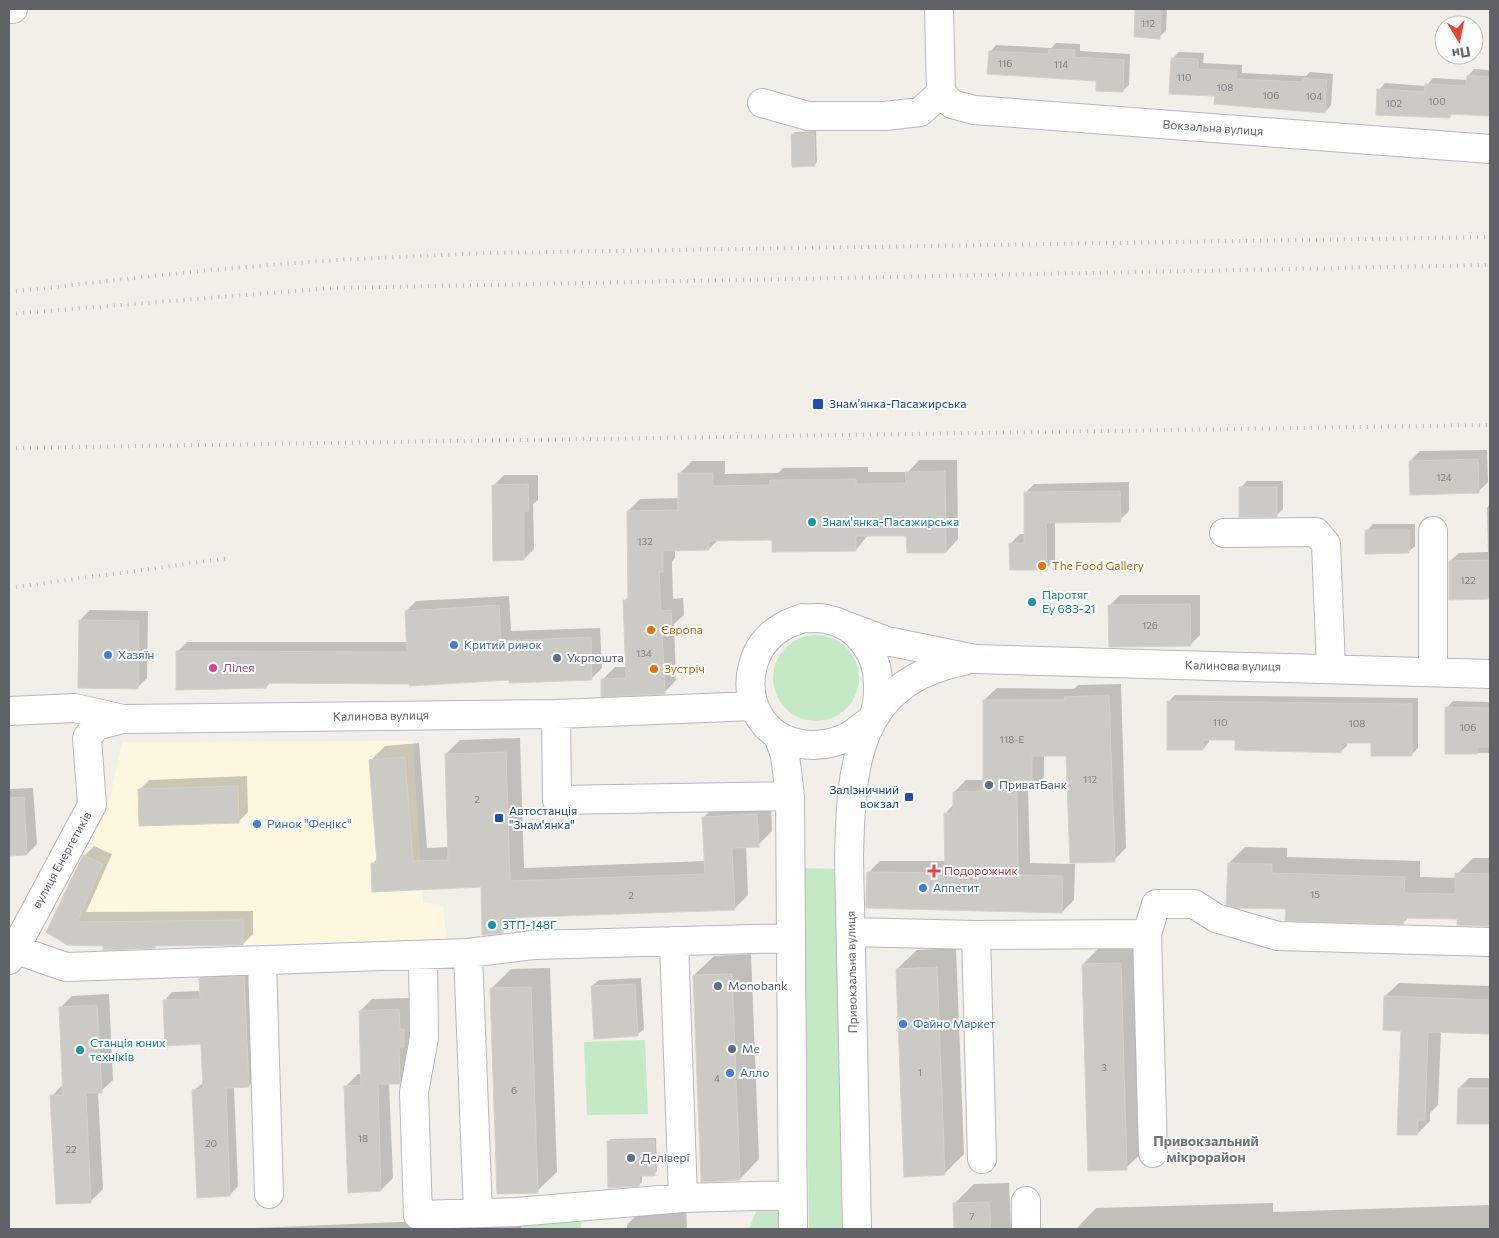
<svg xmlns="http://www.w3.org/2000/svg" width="1499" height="1238" font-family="Commissioner,sans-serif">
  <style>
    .commercial { fill: #fef7e0 }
    .green { fill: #c5e8c5 }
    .shadow { fill: #0003 }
    .building { fill: #cccac5; stroke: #d6d1c6 }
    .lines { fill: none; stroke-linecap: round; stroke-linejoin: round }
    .minor-casing { stroke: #b5b8bc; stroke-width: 30 }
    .minor { stroke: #fff; stroke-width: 28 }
    .rail { stroke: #b6b7b8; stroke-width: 4; stroke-dasharray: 1 6; stroke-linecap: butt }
    .transit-dot { fill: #1a4fb4; stroke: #fff; stroke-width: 2 }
    .culture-dot { fill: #0f9aa8; stroke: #fff; stroke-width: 2 }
    .food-dot { fill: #e8710a; stroke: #fff; stroke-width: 2 }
    .shop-dot { fill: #3f7fe0; stroke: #fff; stroke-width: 2 }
    .service-dot { fill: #5c6f8a; stroke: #fff; stroke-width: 2 }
    .hotel-dot { fill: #d1479c; stroke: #fff; stroke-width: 2 }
    .health-dot { fill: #e0444e; stroke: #fff; stroke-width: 2 }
    .labels { text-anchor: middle; stroke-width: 4; stroke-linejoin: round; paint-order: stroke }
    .number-label { font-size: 10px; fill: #7a7d7f }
    .street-label { font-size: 12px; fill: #5f6368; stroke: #fff }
    .transit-label { font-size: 12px; fill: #164399; stroke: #fff; text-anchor: start }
    .culture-label { font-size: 12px; fill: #0d838f; stroke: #fff; text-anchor: start }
    .food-label { font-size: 12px; fill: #c56008; stroke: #fff; text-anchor: start }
    .shop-label { font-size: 12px; fill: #366cbe; stroke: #fff; text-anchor: start }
    .service-label { font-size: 12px; fill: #4e5e75; stroke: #fff; text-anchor: start }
    .hotel-label { font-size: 12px; fill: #b23c85; stroke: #fff; text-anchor: start }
    .health-label { font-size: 12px; fill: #be3a42; stroke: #fff; text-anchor: start }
    .neighbourhood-label { font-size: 14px; font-weight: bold; fill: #70757a; stroke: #fff }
  </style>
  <rect width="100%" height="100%" fill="#f1efe8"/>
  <!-- commercial -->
  <path class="commercial" d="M413,741L423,903L443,905L447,944L227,951L226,944L155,946L154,952L103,953V946L46,932L111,793L122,742Z"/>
  <!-- green -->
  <path class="green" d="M773 678a43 43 0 1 1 86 0a43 43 0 1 1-86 0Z
    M804,868L837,869L842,1229H809Z
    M645,1040L648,1114L587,1115L584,1042Z
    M780,1204L781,1229H749L756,1212Z
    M582,1215L581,1229H516V1217Z"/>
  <!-- shadow -->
  <path class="shadow" d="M1137,9H1167L1166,31L1159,37L1135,36Z
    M1056,43L1080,44V51L1130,54L1129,85L1122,91L1097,80L990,52L996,45L1051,48Z
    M1179,52L1204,53L1203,63L1242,65V73L1306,76L1310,72L1333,74L1331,105L1325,112L1216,95L1172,59Z
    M1474,69L1490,70L1489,115L1453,113L1449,117L1379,90L1385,83L1426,86L1433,78L1468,80V76Z
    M816,131L817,162L814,165L792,135L795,132Z
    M1487,450L1488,482L1478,492L1410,461L1420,451Z
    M919,460H957L958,539L946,552L908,535H868L856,550L773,539H719L709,549L675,550V558L672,562L673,599L683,598L684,615L674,624L676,680L664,693L602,680L615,667H627L624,601L629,596L628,511L640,499L679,498V474L692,461H725V474L778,473L783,468L868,467V472H908Z
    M504,475H538V500L533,504L534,549L524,559L494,485Z
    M1247,481H1283V509L1277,515L1240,488Z
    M1129,482V511L1120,520L1055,521V560L1046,569L1010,544L1020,534H1025V493L1034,484Z
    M1490,504V598H1450V561L1459,553L1488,552L1487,508Z
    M1373,524H1415V546L1408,552L1366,531Z
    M1120,595H1200V635L1190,645L1110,605Z
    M509,596L511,631L600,628L602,668L592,678L510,682V679L410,683L271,682L266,687L177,652L187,642H408L406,611L416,601Z
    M90,610L148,611L147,678L137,688L80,620Z
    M1121,684L1126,848L1114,860L1068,754L1044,755V777L1031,789H1028L1030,863L1075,864L1074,900L1062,912L868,873L880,861H946L945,814L954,804V792L966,780H984V700L997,688L1074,689L1078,685Z
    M1175,695L1418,698V748L1411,755L1372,742L1347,741V746L1340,752L1237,738L1209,739V742L1203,749L1168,702Z
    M1453,701L1490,702V753H1446L1447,708Z
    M520,738L524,868L706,861L704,817L718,803L771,801L772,831L758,845L746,846L748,895L734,909L517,917L502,932L482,885L373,863L378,858L371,760L385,746L419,743L427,848L449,847L446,754L460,740Z
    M247,776L248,812L238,822L139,790L149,780Z
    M33,788L37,844L27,854L9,855V789Z
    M94,846L112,854L86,912L253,911V934L243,944H157L154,947L68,943L84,856Z
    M1245,847L1287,848V857L1420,861V877L1457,878V874L1473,858H1490V925L1458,924V917H1409L1403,923L1287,908L1229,863Z
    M1140,943L1146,1149L1126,1168L1083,964L1103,944Z
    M956,948L964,1154L944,1174L897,969L917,950Z
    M751,954L759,1159L740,1179L694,975L714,956Z
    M550,968L557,1172L537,1191L491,989L511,969Z
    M252,969L257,1077L249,1086L234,1087L238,1186L230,1195L198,1196L194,1090L204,1082L202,1043L164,1001L172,992L201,991L200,978L209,970Z
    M641,978L644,1029L637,1035L592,986L599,980Z
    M1399,983L1490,986V1033L1441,1031L1438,1105L1430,1113V1121L1417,1134L1402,1029L1384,1028L1385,996Z
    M109,994L113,1080L101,1091L98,1092L103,1189L91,1201L52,1096L64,1083L60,1008L72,996Z
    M410,998L411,1071L399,1083H389L393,1178L381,1190L346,1086L358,1074H362L360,1011L372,999Z
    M1469,1078H1490V1122H1459V1088Z
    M656,1138L657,1171L654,1174L642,1175V1182L639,1185L608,1142L611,1139Z
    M1009,1183L1011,1229H955L954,1204L974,1184Z
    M1273,1203V1212L1490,1205V1229H1076L1096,1208Z
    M686,1204L687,1229H627V1225L646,1205Z
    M520,1217L521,1229H233Z"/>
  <!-- building -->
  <path class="building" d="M1135,9H1161L1160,39L1134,37Z
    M1049,49L1075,50L1074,57L1124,60L1123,92L1096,91V81L987,74L989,51L1048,54Z
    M1171,58L1198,59V69L1237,71L1236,79L1302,82V78L1327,80L1325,113L1214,104L1215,96L1169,94Z
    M1467,75L1490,77V116L1450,114V118L1376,115L1377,89L1424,92L1425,84L1466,86Z
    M791,134H814L815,166L792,167Z
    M1478,459L1479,493L1410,495L1409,461Z
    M945,471L946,553H907L906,536H856V551L772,552V540L709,541V550L663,551V572H659L661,611L671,610L672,628L662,629L665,694L601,697V679L626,678L623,600H628L627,511L678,510V473H713V486L770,485V480L856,479V484L906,483L905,472Z
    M528,484L529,511H524V560L493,561L492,485Z
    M1239,487H1277V517H1239Z
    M1120,491L1121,522L1046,523L1047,570H1010L1009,543H1024V492Z
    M1365,530H1409V553L1365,554Z
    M1490,560V599L1449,600V561Z
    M1190,604L1191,646L1109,647L1108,605Z
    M499,605L501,641L591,637L592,680L509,683V680L409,686V684L266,683V688L176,690V651L407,652L405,611Z
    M79,620L139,621L138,689L78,688Z
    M1109,695L1115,862L1070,863L1066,756H1032V790H1017L1018,875L1063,876L1062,913L866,908L867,872L945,873L944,813H953V792L983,791V700H1065L1064,697Z
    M1167,701L1412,704V756H1371V743H1341V753L1235,750V740H1203V750H1167Z
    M1445,707L1490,708V747H1477V754H1445Z
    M506,752L510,881L705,874L702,817L757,814L759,847L732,848L735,910L503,918V933L482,935L481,887L372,892L371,863H377L369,760L405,757L413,861L448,860L445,754Z
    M238,786L239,823L139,826L138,789Z
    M24,797L27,855L9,856V798Z
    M83,855L103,864L77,922L243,920V945L155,946V948L103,950V946L67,945L46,932Z
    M1228,863L1272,864V873L1405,877L1404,893L1455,894V873L1490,874V926L1457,925V919L1404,918L1403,924L1285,921L1286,909L1236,908L1226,905Z
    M1121,963L1127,1170L1088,1171L1082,964Z
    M937,967L945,1175L904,1177L896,969Z
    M732,974L740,1180L701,1182L693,975Z
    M244,976L249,1087L226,1088L230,1196L197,1198L192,1090L203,1089L201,1044L165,1046L163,1000L200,999L199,978Z
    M635,984L638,1036L594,1039L591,986Z
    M531,987L538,1193L497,1194L490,988Z
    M1384,996L1490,1000V1034L1428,1032L1425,1120H1418L1417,1135H1397L1401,1031L1383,1030Z
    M97,1005L102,1093H86L91,1203L56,1204L50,1095H63L59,1007Z
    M399,1009L400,1029H404V1047H399L400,1084H378L381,1191L348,1193L344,1086L361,1085L359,1011Z
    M1458,1088H1490V1124H1457Z
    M654,1140L655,1176H639V1186L608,1188L607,1141Z
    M989,1202L991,1229H954L953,1203Z"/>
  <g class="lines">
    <defs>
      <path id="minor" d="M9,9H13
        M939,9L941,93
        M941,93L952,104L974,110L1490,149
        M762,103L808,116H885L920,112L941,93
        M1224,533L1316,532L1326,544L1331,668
        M803,618C810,619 818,617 826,619C859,625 879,655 878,687C878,695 877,709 873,717C870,721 863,726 859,729C830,753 780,751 759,716C742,686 751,645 782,627C788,623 796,621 803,618Z
        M847,626L887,641L975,659L1490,674
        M1433,672V531
        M9,711L75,708L123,719L556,714L754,706
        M556,714L557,800L790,796
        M778,736L785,755L790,796L793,1229
        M851,932L976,935L1147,934L1156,904H1194L1216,918L1278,936L1490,942
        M1147,934L1153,1153
        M976,935L982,1159
        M674,941L683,1198
        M14,949L66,967L468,953L533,945L789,938
        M468,953L478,1213
        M423,955L424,1038L414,1092L418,1215L516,1212L683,1198L792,1195
        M9,960L92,805L87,738L96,726L123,719
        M262,961L269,1194
        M1026,1201V1229
        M857,1229L849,859C851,766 855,682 964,661"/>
    </defs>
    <!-- minor casing -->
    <use href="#minor" class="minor-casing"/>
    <!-- minor -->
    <use href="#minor" class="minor"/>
    <!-- rail -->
    <path class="rail" d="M9,292L208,270L335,260L486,253L1490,237
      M9,314L333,288L1490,265
      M9,448L1490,425
      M9,588L230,558"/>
  </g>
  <!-- markers -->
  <g class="transit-dot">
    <rect x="812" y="398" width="12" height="12" rx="2.5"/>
    <rect x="904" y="792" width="10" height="10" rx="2.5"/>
    <rect x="494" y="813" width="10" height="10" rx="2.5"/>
  </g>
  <g class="culture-dot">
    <circle cx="812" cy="522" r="5"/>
    <circle cx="1032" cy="602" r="5"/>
    <circle cx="492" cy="925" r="5"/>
    <circle cx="80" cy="1050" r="5"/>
  </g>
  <g class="food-dot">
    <circle cx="1042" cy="566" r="5"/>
    <circle cx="651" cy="630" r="5"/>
    <circle cx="654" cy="669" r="5"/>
  </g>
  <g class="shop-dot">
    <circle cx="454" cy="645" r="5"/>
    <circle cx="108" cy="655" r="5"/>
    <circle cx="257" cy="824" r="5"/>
    <circle cx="923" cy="888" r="5"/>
    <circle cx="903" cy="1024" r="5"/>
    <circle cx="730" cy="1073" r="5"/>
  </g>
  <g class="service-dot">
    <circle cx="557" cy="658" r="5"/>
    <circle cx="989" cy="785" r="5"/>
    <circle cx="718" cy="986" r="5"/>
    <circle cx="732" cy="1049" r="5"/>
    <circle cx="631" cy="1158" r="5"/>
  </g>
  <circle class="hotel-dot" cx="213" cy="668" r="5"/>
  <path class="health-dot" d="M931.5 863.5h5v5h5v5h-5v5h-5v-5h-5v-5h5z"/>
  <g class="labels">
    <!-- number labels -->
    <g class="number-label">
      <text x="1148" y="27">112</text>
      <text x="1005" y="67">116</text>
      <text x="1061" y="68">114</text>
      <text x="1184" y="81">110</text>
      <text x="1225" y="91">108</text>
      <text x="1271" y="99">106</text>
      <text x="1314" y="100">104</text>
      <text x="1437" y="105">100</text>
      <text x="1394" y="107">102</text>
      <text x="1444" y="481">124</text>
      <text x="645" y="545">132</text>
      <text x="1468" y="584">122</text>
      <text x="1150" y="629">126</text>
      <text x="644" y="657">134</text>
      <text x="1220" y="726">110</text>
      <text x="1357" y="727">108</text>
      <text x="1468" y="731">106</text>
      <text x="1012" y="743">118-Е</text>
      <text x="1090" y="783">112</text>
      <text x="477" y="803">2</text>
      <text x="1315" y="898">15</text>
      <text x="631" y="899">2</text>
      <text x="1104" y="1071">3</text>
      <text x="920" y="1076">1</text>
      <text x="717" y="1082">4</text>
      <text x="514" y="1094">6</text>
      <text x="363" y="1142">18</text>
      <text x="211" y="1147">20</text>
      <text x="71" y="1153">22</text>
      <text x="972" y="1220">7</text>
    </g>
    <!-- street labels -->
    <g class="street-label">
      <text transform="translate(1213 128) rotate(4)" y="4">Вокзальна вулиця</text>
      <text transform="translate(1233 666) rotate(1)" y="4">Калинова вулиця</text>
      <text transform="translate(381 716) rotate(-1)" y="4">Калинова вулиця</text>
      <text transform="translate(62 860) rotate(-61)" y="4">вулиця Енергетиків</text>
      <text transform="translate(852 972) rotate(-91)" y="4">Привокзальна вулиця</text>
    </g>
    <!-- transit labels -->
    <g class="transit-label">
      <text x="829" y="408">Знам’янка-Пасажирська</text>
      <text x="899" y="794" text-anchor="end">Залізничний<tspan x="899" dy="14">вокзал</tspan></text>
      <text x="509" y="815">Автостанція<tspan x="509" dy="14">"Знам'янка"</tspan></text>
    </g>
    <!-- culture labels -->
    <g class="culture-label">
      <text x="822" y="526">Знам'янка-Пасажирська</text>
      <text x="1042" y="599">Паротяг<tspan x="1042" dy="14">Еу 683-21</tspan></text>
      <text x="502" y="929">ЗТП-148Г</text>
      <text x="90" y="1047">Станція юних<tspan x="90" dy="14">техніків</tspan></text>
    </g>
    <!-- food labels -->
    <g class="food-label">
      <text x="1052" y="570">The Food Gallery</text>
      <text x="661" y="634">Європа</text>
      <text x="664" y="673">Зустріч</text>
    </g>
    <!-- shop labels -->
    <g class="shop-label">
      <text x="464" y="649">Критий ринок</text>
      <text x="118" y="659">Хазяїн</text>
      <text x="267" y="828">Ринок "Фенікс"</text>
      <text x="933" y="892">Аппетит</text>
      <text x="913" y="1028">Файно Маркет</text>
      <text x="740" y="1077">Алло</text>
    </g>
    <!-- service labels -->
    <g class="service-label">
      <text x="567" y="662">Укрпошта</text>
      <text x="999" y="789">ПриватБанк</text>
      <text x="728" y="990">Monobank</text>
      <text x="742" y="1053">Me</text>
      <text x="641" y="1162">Делівері</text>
    </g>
    <!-- hotel labels -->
    <g class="hotel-label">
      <text x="223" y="672">Лілея</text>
    </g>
    <!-- health labels -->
    <g class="health-label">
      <text x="944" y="875">Подорожник</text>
    </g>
    <!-- neighbourhood labels -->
    <g class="neighbourhood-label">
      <text x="1206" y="1146">Привокзальний<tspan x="1206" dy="16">мікрорайон</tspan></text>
    </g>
  </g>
  <!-- border -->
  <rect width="1499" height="1238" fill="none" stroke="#5f6368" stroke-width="20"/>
  <!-- north arrow -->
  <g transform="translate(1459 40) rotate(170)"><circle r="24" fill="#ffffff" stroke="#bfc1c3"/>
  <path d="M0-4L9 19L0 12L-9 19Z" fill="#ea4335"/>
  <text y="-8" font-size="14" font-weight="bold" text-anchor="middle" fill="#5f6368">Пн</text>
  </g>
</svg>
